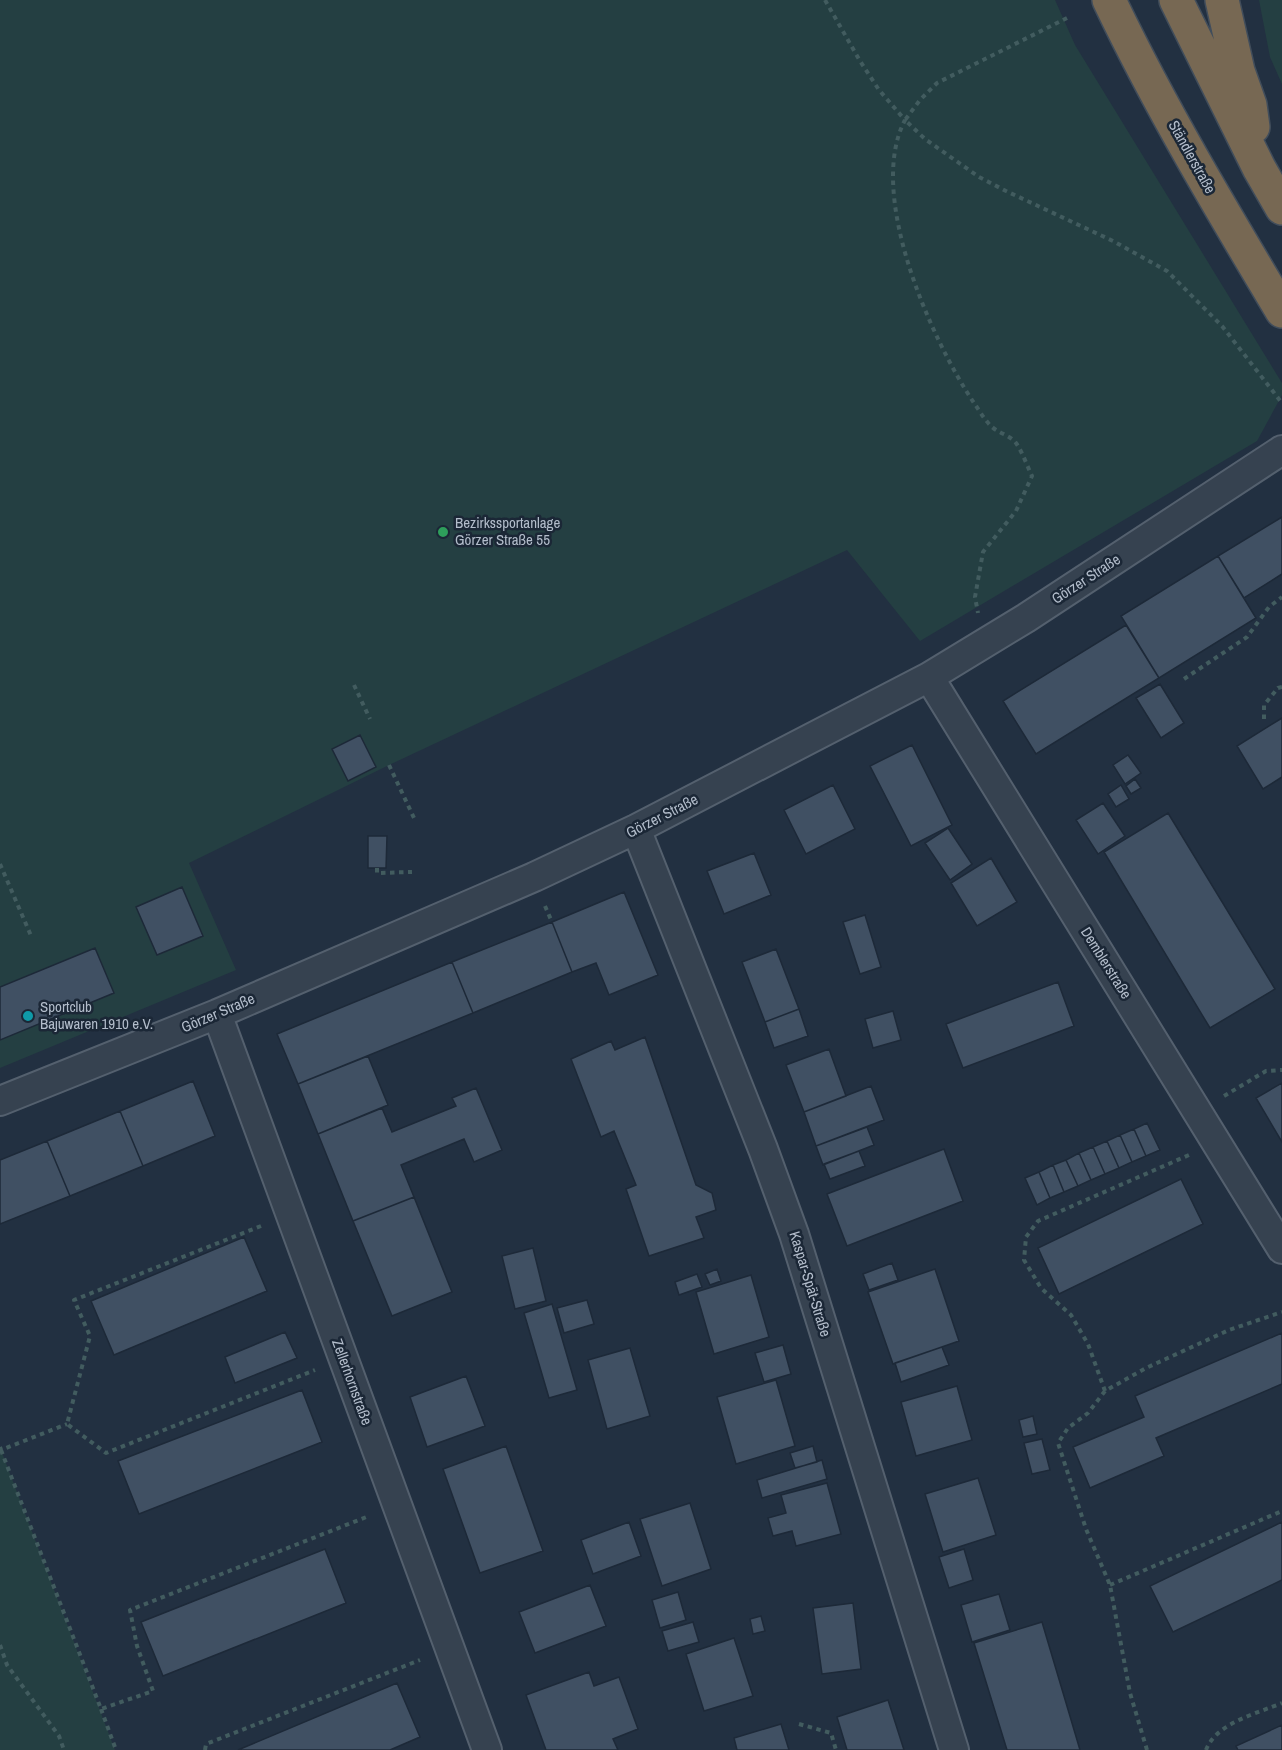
<svg xmlns="http://www.w3.org/2000/svg" width="1282" height="1750" font-family="'Archivo Narrow',sans-serif">
  <style>
    .green { fill: #243f42 }
    .building { fill: #405063; stroke: #1d2938; stroke-width: 1.5 }
    .lines { fill: none; stroke-linecap: round; stroke-linejoin: round }
    .street-casing { stroke: #54606e; stroke-width: 32 }
    .highway-casing { stroke: #414d5b; stroke-width: 36 }
    .path { stroke: #425c5f; stroke-width: 4; stroke-dasharray: 4.5 4.5; stroke-linecap: butt }
    .street { stroke: #364250; stroke-width: 28 }
    .highway { stroke: #776853; stroke-width: 33 }
    .leisure-dot { fill: #2e9e5b; stroke: #1b2736; stroke-width: 2 }
    .culture-dot { fill: #0f9aa8; stroke: #1b2736; stroke-width: 2 }
    .labels { text-anchor: middle; stroke-width: 5; stroke-linejoin: round; paint-order: stroke }
    .street-label { font-size: 15px; fill: #b3bdcb; stroke: #1b2736 }
    .poi-label { font-size: 15px; fill: #b3bdcb; stroke: #1b2736; text-anchor: start }
  </style>
  <rect width="100%" height="100%" fill="#223041"/>
  <!-- green -->
  <path class="green" d="M0,0H1055L1075,45L1282,383V395L1257,441L920,641L847,550L389,765L189,863L236,970L0,1068Z
    M1259,0H1282V84L1270,57Z
    M0,1447L1,1450L115,1750H0Z"/>
  <!-- building -->
  <path class="building" d="M1282,517V574L1244,598L1218,556Z
    M1218,556L1256,618L1159,678L1121,616Z
    M1126,625L1159,678L1036,754L1003,701Z
    M1160,684L1184,723L1161,738L1136,698Z
    M1282,718V777L1263,789L1237,746Z
    M360,735L376,767L348,781L332,749Z
    M912,745L952,825L911,846L870,766Z
    M1128,755L1141,773L1125,784L1113,765Z
    M1135,779L1141,788L1131,794L1126,786Z
    M833,785L855,829L806,854L784,810Z
    M1121,785L1129,799L1116,807L1108,794Z
    M1103,803L1125,836L1098,854L1076,820Z
    M1168,813L1275,989L1210,1028L1104,852Z
    M948,828L972,864L950,880L925,843Z
    M368,836H387L386,868H368Z
    M754,853L771,895L724,914L707,871Z
    M991,858L1017,902L977,926L951,883Z
    M182,887L203,936L157,955L136,907Z
    M624,892L658,975L609,995L596,963L572,972L552,922Z
    M865,915L881,967L860,974L843,922Z
    M552,922L572,972L473,1013L452,962Z
    M95,948L114,993L0,1040V987Z
    M776,949L799,1009L765,1022L742,962Z
    M452,962L473,1013L298,1084L277,1034Z
    M1058,982L1074,1026L963,1068L946,1024Z
    M799,1009L808,1036L774,1048L765,1022Z
    M893,1011L901,1040L873,1048L865,1019Z
    M645,1037L696,1185L712,1193L716,1210L696,1217L704,1238L649,1256L626,1189L636,1185L614,1131L601,1137L571,1059L611,1041L615,1050Z
    M829,1049L846,1096L804,1112L786,1065Z
    M368,1056L388,1105L318,1134L298,1084Z
    M193,1081L215,1136L143,1166L120,1111Z
    M1282,1083V1142L1256,1098Z
    M871,1086L884,1120L816,1146L804,1112Z
    M476,1088L502,1150L474,1162L464,1139L401,1165L414,1197L353,1221L318,1134L382,1108L392,1132L456,1106L452,1098Z
    M120,1111L143,1166L70,1196L47,1141Z
    M1147,1123L1160,1150L1146,1156L1134,1129Z
    M867,1127L874,1145L823,1165L816,1146Z
    M1134,1129L1146,1156L1132,1162L1120,1135Z
    M1120,1135L1132,1162L1119,1168L1107,1141Z
    M47,1141L70,1196L0,1224V1160Z
    M1107,1141L1119,1168L1105,1174L1093,1147Z
    M1093,1147L1105,1174L1091,1180L1079,1153Z
    M944,1149L963,1201L847,1246L827,1194Z
    M859,1151L865,1166L830,1179L824,1164Z
    M1079,1153L1091,1180L1078,1186L1066,1160Z
    M1066,1160L1078,1186L1064,1192L1053,1165Z
    M1053,1165L1064,1192L1050,1198L1039,1172Z
    M1039,1172L1050,1198L1037,1205L1025,1178Z
    M1181,1179L1203,1224L1059,1294L1038,1248Z
    M414,1197L452,1292L392,1316L353,1221Z
    M244,1237L267,1291L114,1355L91,1301Z
    M533,1248L546,1301L515,1309L502,1256Z
    M892,1263L898,1280L869,1290L863,1274Z
    M717,1269L721,1281L710,1285L705,1274Z
    M935,1269L959,1341L893,1364L868,1292Z
    M697,1274L702,1287L679,1295L675,1282Z
    M751,1275L769,1337L714,1354L696,1292Z
    M587,1300L594,1324L564,1333L557,1308Z
    M552,1304L577,1390L549,1398L524,1313Z
    M285,1332L297,1358L235,1383L225,1357Z
    M1282,1333V1384L1156,1438L1164,1456L1090,1488L1073,1447L1144,1417L1135,1396Z
    M783,1345L791,1374L764,1382L755,1353Z
    M942,1347L949,1365L901,1382L895,1363Z
    M630,1348L650,1416L607,1429L588,1360Z
    M466,1376L485,1426L427,1447L410,1397Z
    M776,1380L795,1446L736,1464L717,1397Z
    M957,1386L972,1440L916,1456L901,1402Z
    M302,1390L322,1442L139,1514L118,1461Z
    M1033,1416L1037,1434L1023,1437L1019,1420Z
    M1042,1439L1050,1470L1032,1474L1024,1443Z
    M506,1446L543,1551L480,1573L443,1469Z
    M813,1446L817,1462L795,1468L790,1453Z
    M822,1460L827,1479L762,1498L757,1480Z
    M978,1478L996,1535L943,1552L925,1494Z
    M827,1483L841,1534L796,1546L792,1531L773,1536L768,1518L786,1513L781,1495Z
    M690,1503L711,1569L662,1586L640,1519Z
    M629,1522L641,1556L593,1574L581,1540Z
    M1282,1522V1580L1173,1632L1150,1586Z
    M325,1549L346,1603L163,1676L141,1622Z
    M964,1549L973,1580L949,1588L939,1557Z
    M590,1585L606,1626L535,1653L519,1612Z
    M678,1592L686,1620L660,1628L652,1600Z
    M999,1594L1010,1630L972,1642L961,1605Z
    M853,1603L861,1669L822,1674L813,1608Z
    M761,1616L765,1631L753,1634L750,1619Z
    M693,1622L699,1642L668,1651L662,1631Z
    M1042,1622L1080,1750H1007L974,1643Z
    M734,1638L753,1696L704,1711L686,1654Z
    M589,1672L594,1686L619,1677L638,1729L613,1739L618,1750H546L526,1695Z
    M397,1683L420,1737L390,1750H238Z
    M888,1700L904,1750H847L837,1717Z
    M781,1724L789,1750H737L734,1738Z
    M1282,1725V1750H1238L1236,1746Z"/>
  <g class="lines">
    <defs>
      <path id="street" d="M929,677L1282,1249
        M636,829L763,1149L794,1234L954,1750
        M217,1014L487,1750
        M0,1101L217,1014L534,877L636,829L929,677L1026,618L1282,450"/>
      <path id="highway" d="M1109,0C1160,107 1221,209 1282,311
        M1176,0L1259,168L1282,208
        M1222,0L1238,71L1250,105L1253,127"/>
    </defs>
    <!-- street casing -->
    <use href="#street" class="street-casing"/>
    <!-- highway casing -->
    <use href="#highway" class="highway-casing"/>
    <!-- path -->
    <path class="path" d="M825,0L860,61L879,90L905,120C866,194 931,339 974,403C979,410 984,419 990,425C997,433 1010,435 1016,443C1023,453 1027,466 1032,476L1016,511L983,552L975,597L978,613
      M1067,18L937,83L920,100L905,120L925,139L979,177L1006,191L1113,241L1167,271L1222,326L1282,403
      M1184,679L1247,637L1269,607L1282,597
      M354,685L370,719
      M1264,719V705L1278,688L1282,687
      M389,765L414,818
      M0,864L32,938
      M377,868V873L412,872
      M545,906L552,922
      M1224,1096L1266,1071L1282,1070
      M261,1226L74,1300L90,1336L67,1424L106,1453L315,1370
      M1105,1391L1088,1344L1071,1315L1041,1288L1024,1260L1026,1237L1038,1221L1189,1155
      M0,1447L1,1450L67,1424
      M1,1450L101,1709L153,1691L137,1646L130,1610L369,1516
      M1110,1585L1282,1511
      M0,1645L7,1665L59,1736L64,1750
      M101,1709L116,1750
      M799,1724L831,1733L836,1750
      M205,1750L206,1744L420,1660
      M1147,1750L1130,1693L1110,1585L1086,1529L1058,1443L1068,1428L1088,1413L1105,1391L1146,1368L1229,1330L1282,1312
      M1206,1750C1216,1723 1258,1713 1282,1703"/>
    <!-- street -->
    <use href="#street" class="street"/>
    <!-- highway -->
    <use href="#highway" class="highway"/>
  </g>
  <!-- markers -->
  <circle class="leisure-dot" cx="443" cy="532" r="6"/>
  <circle class="culture-dot" cx="28" cy="1016" r="6"/>
  <g class="labels">
    <!-- street labels -->
    <g class="street-label">
      <text transform="translate(1192 157) rotate(61)" y="5">Ständlerstraße</text>
      <text transform="translate(1086 579) rotate(-33)" y="5">Görzer Straße</text>
      <text transform="translate(662 816) rotate(-27)" y="5">Görzer Straße</text>
      <text transform="translate(1106 963) rotate(58)" y="5">Demblerstraße</text>
      <text transform="translate(218 1013) rotate(-23)" y="5">Görzer Straße</text>
      <text transform="translate(810 1284) rotate(73)" y="5">Kaspar-Spät-Straße</text>
      <text transform="translate(352 1382) rotate(70)" y="5">Zellerhornstraße</text>
    </g>
    <!-- poi labels -->
    <g class="poi-label">
      <text x="455" y="528">Bezirkssportanlage<tspan x="455" dy="17">Görzer Straße 55</tspan></text>
      <text x="40" y="1012">Sportclub<tspan x="40" dy="17">Bajuwaren 1910 e.V.</tspan></text>
    </g>
  </g>
</svg>
